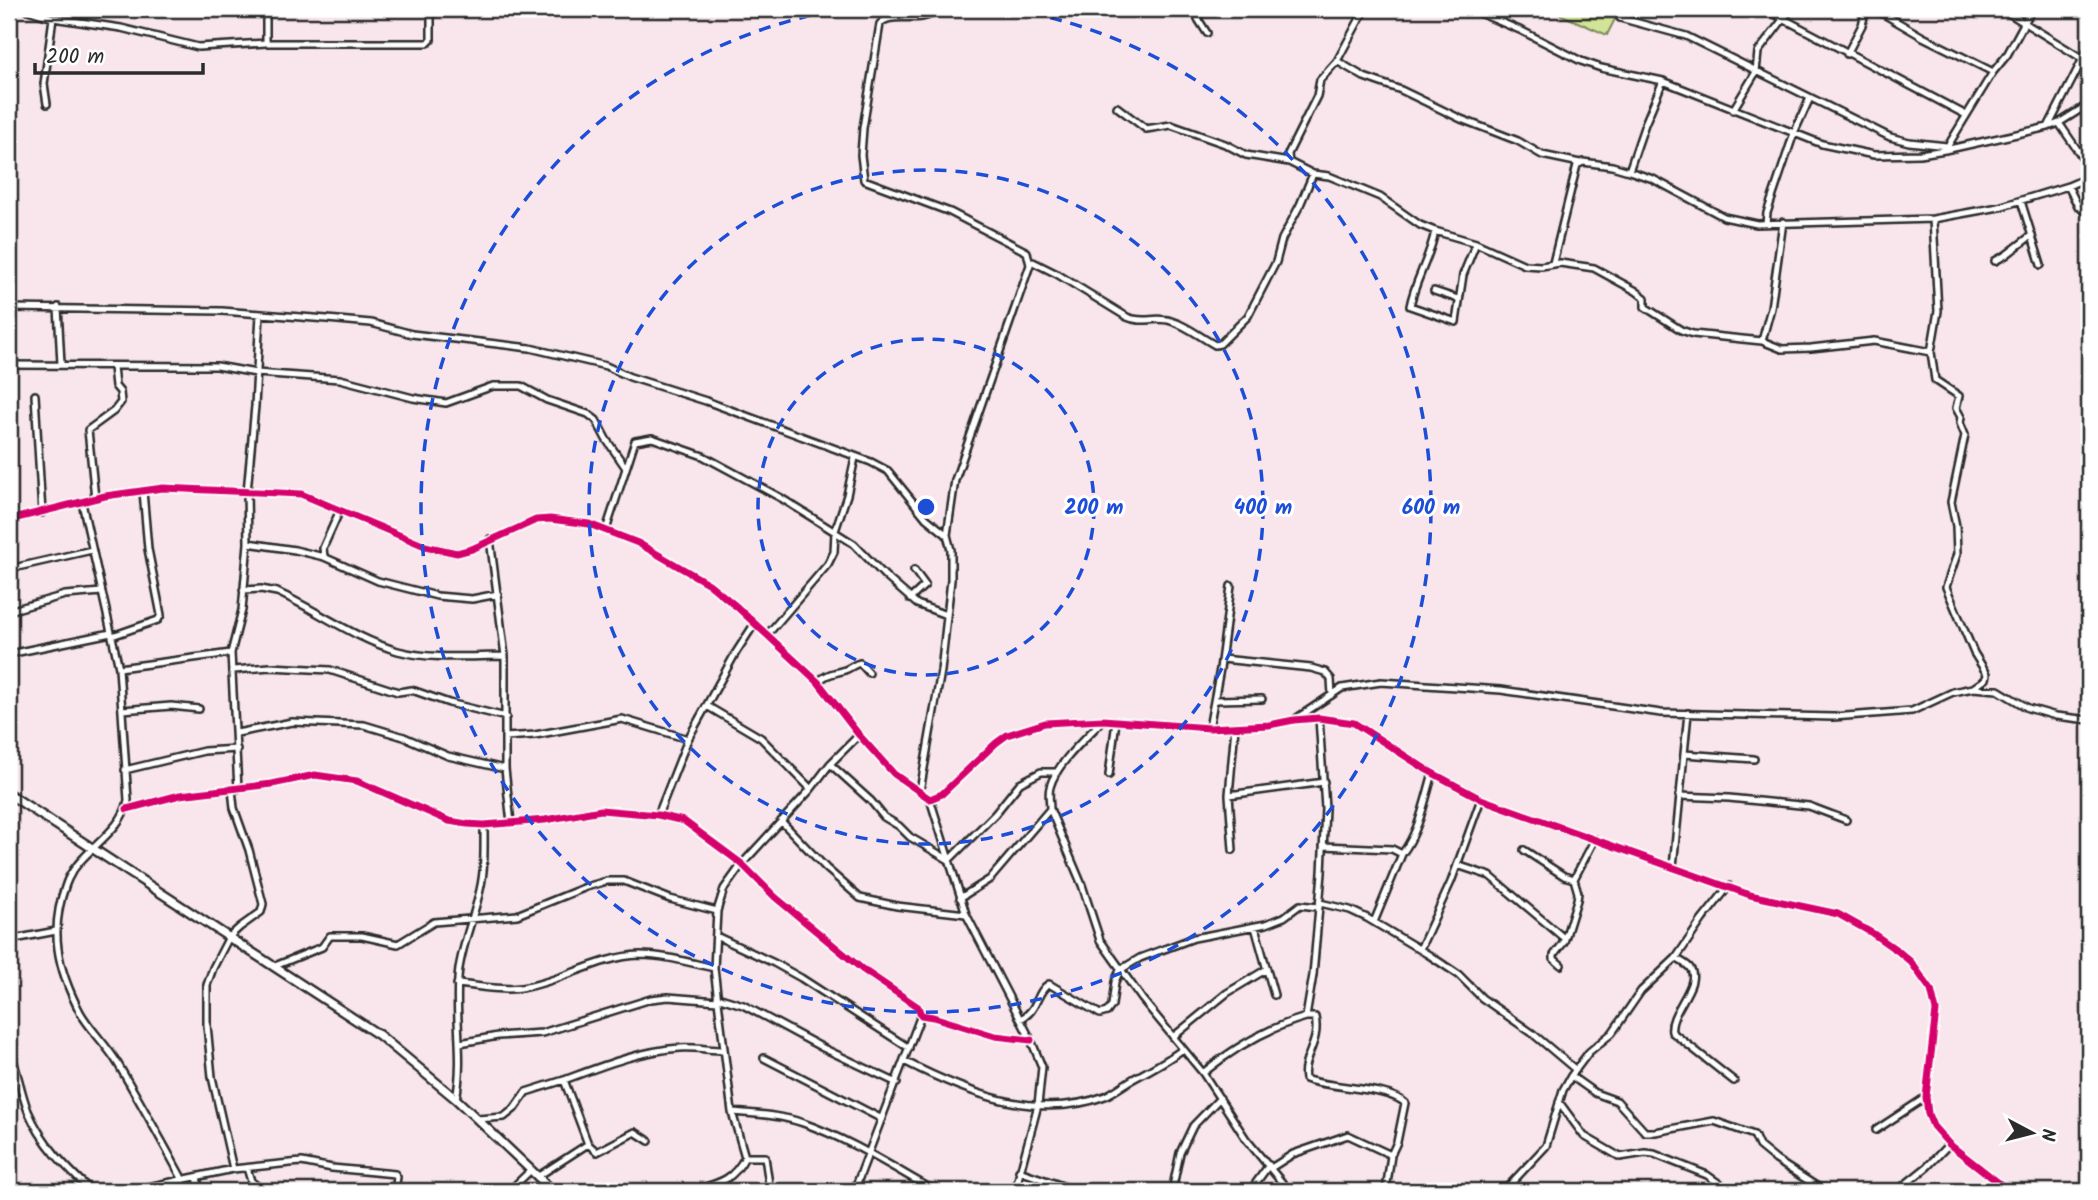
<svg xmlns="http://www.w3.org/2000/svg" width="2098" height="1200" font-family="Kalam,sans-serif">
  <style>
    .green { fill: #d2e497; stroke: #7e8861; stroke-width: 2 }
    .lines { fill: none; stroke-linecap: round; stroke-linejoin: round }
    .street-casing { stroke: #2b2b2b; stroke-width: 10 }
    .secondary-casing { stroke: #2b2b2b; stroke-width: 12 }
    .street { stroke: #fff; stroke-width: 5 }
    .secondary { stroke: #fff; stroke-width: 7 }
    .cycleway-casing { stroke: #fff; stroke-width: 11 }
    .cycleway { stroke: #d6006c; stroke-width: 7 }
    .ring { fill: none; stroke: #1d4ed8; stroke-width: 3.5; stroke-dasharray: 12 9 }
    .centre { fill: #1d4ed8; stroke: #fff; stroke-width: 3.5 }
    .ring-label { font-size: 21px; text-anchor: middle; font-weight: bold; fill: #1d4ed8; stroke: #fff; stroke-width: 6; stroke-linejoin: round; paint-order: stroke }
  </style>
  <rect width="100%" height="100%" fill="#f8e6ec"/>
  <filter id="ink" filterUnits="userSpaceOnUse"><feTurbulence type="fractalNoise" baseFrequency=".0143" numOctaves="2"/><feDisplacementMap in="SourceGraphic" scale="14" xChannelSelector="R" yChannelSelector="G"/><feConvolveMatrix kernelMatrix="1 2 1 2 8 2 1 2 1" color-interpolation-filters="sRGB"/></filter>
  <g filter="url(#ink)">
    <!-- green -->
    <path class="green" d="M1548,9H1620L1607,35Z"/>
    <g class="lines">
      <defs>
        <path id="street" d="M25,9L53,18L121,28L198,47L266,43H428L431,40V9
          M266,9V43
          M1201,9L1198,19L1207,33
          M1365,9L1337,61L1320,80L1317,96L1288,154L1289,162L1313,174L1329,176L1380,197L1420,225L1435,231L1476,243L1525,265L1541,266L1560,263L1594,268L1636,291L1645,298V307L1681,330L1693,334L1762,341L1782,349L1811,348L1874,341L1931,352
          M1470,9L1522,31L1581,61L1601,68L1663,81L1822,144L1874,155L1920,154L1945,150L2048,127L2059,123L2089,104
          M1765,9L1966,115
          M1875,9L1923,37L1993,72
          M2002,9L2083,59
          M1620,18L1686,36L1890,137L1909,142L1947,146
          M1847,54L1862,25L1866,9
          M1337,61L1364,77L1401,90L1461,119L1518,141L1542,155L1580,163
          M47,104L44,84L53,18
          M1117,107L1146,129L1171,125L1225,144L1246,155L1289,162
          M1733,110L1756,72L1758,52L1791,9
          M2059,123L2089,167
          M2048,127L2089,47
          M1946,149L1993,72L2007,55L2032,9
          M1629,171L1645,124L1663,81
          M2068,186L2078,206L2089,215
          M2021,201L2041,265
          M1933,219L1938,311L1931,352L1935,380L1959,396L1956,408L1961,417L1960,423L1965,435L1951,502L1956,526L1957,554L1946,587L1974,653L1987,674L1986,679L1973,688
          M1766,224L1767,213L1794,133L1810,98
          M1435,231C1430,258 1415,280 1410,306L1456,322L1463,275L1476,243
          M1995,261L2006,255L2032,235
          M1033,262L1057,274L1127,317C1142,324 1156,316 1171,321C1188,326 1200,337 1215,345L1220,344L1248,316L1276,262L1282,239L1300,205L1313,174
          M1553,263L1577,165L1583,162L1612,166L1629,171L1653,179L1724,217L1757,224L1933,219L1999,207L2068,186L2089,177
          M1434,291L1458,299
          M58,307L61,364
          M9,308L222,311L327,319L371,323L412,334L530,348L606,366L630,377L706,401L871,462L888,471L926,518L947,535
          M1762,341L1771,308L1783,222
          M9,365L217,366L256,373L340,379L413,398L446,403L493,386H521L547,400L588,414L596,420L606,439L626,468
          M35,395L42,513
          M95,498L88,430L114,411L121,402L120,392L115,386L113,367
          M82,503L119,668L128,800C122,834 77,852 66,884C49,930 57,968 80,1012C90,1030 107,1045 118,1064C140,1102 162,1141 183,1180
          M9,506L10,520
          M9,520L105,496L163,488L301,494L425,546L457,553L472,549L536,520L550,519L589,524L638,543L709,584L737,607L818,682L859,735L894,774L930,799L942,794L996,743L1007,735L1045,723L1103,720L1209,728L1269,725L1294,720L1319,718L1354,723L1427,770L1481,799L1750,895L1838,914L1872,933L1898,951L1911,962L1931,990L1936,1011L1926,1097L1928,1114L1933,1126L1949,1144L2009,1191
          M606,530L635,441L652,438L703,456L781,498L854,544L885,576L917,604L946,615
          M490,539L505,656V769L511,823
          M248,543L295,550L324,557L378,581L437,596L472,599L498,594
          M324,557L323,548L340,510
          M9,569L92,550
          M243,590L261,589L277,592C317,610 355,639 398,651C432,660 471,656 505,656
          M910,599L925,585L914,570
          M9,611L65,595L102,592
          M768,634L828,564L834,552L835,531L847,495L855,458
          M112,636L158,620L161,615L148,549L143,491
          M9,654L111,633
          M1222,659L1311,668L1325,672L1331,679L1332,695
          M119,668L231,653
          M234,670L270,667L330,670L398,692L412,690L449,703L506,717
          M818,682C827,673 833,674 845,670C851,668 854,664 860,663L869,673
          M1216,700L1262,699
          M707,706L761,738L811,789
          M122,710L171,706L199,709
          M1103,720C1087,737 1056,764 1050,787C1048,794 1050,802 1050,809L1082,885L1100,940L1142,999L1203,1073L1246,1139L1289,1191
          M1294,720L1342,688L1381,682L1501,690L1661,713L1833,717L1912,711L1953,692L1973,688L1998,690L2028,708L2056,716L2089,720
          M1209,728L1220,669L1231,586
          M237,733L292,722L364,725L404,737L448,756L505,769
          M505,737L535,735L622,719L688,739
          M1684,754L1754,759
          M830,764L871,801L884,817L899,826L910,837L949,860L995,814L1020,783L1041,772H1057
          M125,770L204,751L237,749
          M1109,775L1116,721
          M232,789L234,808L249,850L263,904L261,912L240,927L229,937L213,968L207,985V1025L212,1077L233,1169
          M238,789L231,653L242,610L248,543L247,492L255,406L260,314
          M920,791L941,671L951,580V550L947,535L955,480L1030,265L1027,252L950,212L864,180L861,155L863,128L880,24C891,10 920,26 940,9
          M1229,795L1324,782
          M1679,796L1729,798L1809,806L1846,820
          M930,799L966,914L1031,1040L1042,1067L1038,1105L1015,1191
          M127,809L180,795L272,784L315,775L357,781L449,821L467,824L484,825L545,820L601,810L658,815L684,821L742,864L775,897L862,969L918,1007L921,1015L933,1017L995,1036L1031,1040
          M658,815L688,739L735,654L755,623
          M781,821L826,868L860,898L897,906L966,914
          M1323,846L1392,849L1402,854
          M1233,850L1229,795L1235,727
          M1524,850L1564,876L1574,879
          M1457,865L1490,876L1565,939
          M1673,867L1688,713
          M960,898L990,879L1050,809
          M1320,903L1350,910L1367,918L1429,955L1459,975L1482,998L1532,1033L1576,1070
          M1374,922L1402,854C1419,832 1425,800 1433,773
          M1255,927L1274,995
          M716,936L774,963L801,978L909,1048
          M9,940L56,931
          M1420,949L1451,882L1481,799
          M1676,958C1680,961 1687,964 1690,968C1702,984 1668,1013 1672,1032L1734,1081
          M1561,965L1554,959V955L1564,942L1577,900L1578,893L1574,879L1595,839
          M275,966L322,947L330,936H362L398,944L434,922L517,915L586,887L607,881H624L670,899L717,911
          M457,984C478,986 501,991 521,988C562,982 599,956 640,955C665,955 691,963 714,968
          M717,997L743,1005L823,1048L897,1083
          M1306,1017H1315C1321,1044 1301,1057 1305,1079C1331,1089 1386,1086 1405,1103L1397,1142L1391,1155L1386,1191
          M1020,1019C1038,1012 1036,991 1049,984L1100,1014L1107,1012L1112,1005L1115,982L1120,970L1140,958L1194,938L1266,924L1284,917L1300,905L1318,907
          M1173,1037L1227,993L1267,969
          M460,1043L498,1036L542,1033L651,999L668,997L718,1001
          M9,1048C17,1068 20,1090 28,1111C42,1144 66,1167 91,1191
          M764,1058L882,1119
          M904,1061C965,1092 1036,1122 1105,1096C1114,1092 1123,1085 1133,1079C1150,1070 1167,1061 1183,1049
          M1203,1073C1235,1047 1267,1028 1306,1017L1313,975L1322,873L1325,808L1319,718
          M1571,1076L1595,1093L1617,1101L1645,1132H1655L1714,1121L1754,1135L1759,1146L1776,1160L1824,1191
          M564,1080C602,1066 639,1051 680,1048C694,1047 710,1050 724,1050
          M456,1099C465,1055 453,1011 459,969C463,942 474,917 480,890C485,869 484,847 484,825
          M1559,1102L1584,1136L1620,1157L1645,1153L1654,1154L1707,1175L1730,1191
          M732,1112C756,1114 780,1115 803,1123C849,1139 892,1167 935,1191
          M477,1119L504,1117L514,1109L526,1092L564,1080L588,1144
          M1876,1130L1926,1097
          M745,1157H765L770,1191
          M247,1168L251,1181L263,1191
          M1271,1168L1293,1154L1348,1135L1391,1155
          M1019,1171L1077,1191
          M197,1177L200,1191
          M537,1177L588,1144L597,1152L635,1132L649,1141
          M129,1191L233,1169L290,1163L302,1162L332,1168L395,1174L397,1177L395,1191
          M509,1191L530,1171
          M692,1191C718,1183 732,1182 745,1157L732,1112L718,1001L714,968L717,911L724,889L742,864L811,789L830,764L859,735
          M854,1191L921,1015
          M1172,1191L1180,1153L1193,1126L1220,1098
          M1250,1191L1269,1165
          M1504,1191L1546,1146L1563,1090L1571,1076L1589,1052L1612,1033L1641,991L1676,958L1702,920L1729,886
          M1897,1191L1927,1167L1949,1144"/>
        <path id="secondary" d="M9,794L379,1035L456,1099L553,1191"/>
      </defs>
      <!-- street casing -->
      <use href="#street" class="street-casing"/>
      <!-- secondary casing -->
      <use href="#secondary" class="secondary-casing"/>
      <!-- street -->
      <use href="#street" class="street"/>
      <!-- secondary -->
      <use href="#secondary" class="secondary"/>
      <defs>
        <path id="cycleway" d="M9,520L105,496L163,488L301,494L425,546L457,553L472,549L536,520L550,519L589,524L638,543L709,584L737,607L818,682L859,735L894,774L930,799L942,794L996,743L1007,735L1045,723L1103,720L1209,728L1269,725L1294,720L1319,718L1354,723L1427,770L1481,799L1750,895L1838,914L1872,933L1898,951L1911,962L1931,990L1936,1011L1926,1097L1928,1114L1933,1126L1949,1144L2009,1191
          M127,809L180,795L272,784L315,775L357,781L449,821L467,824L484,825L545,820L601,810L658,815L684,821L742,864L775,897L862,969L918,1007L921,1015L933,1017L995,1036L1031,1040"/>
      </defs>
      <!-- cycleway casing -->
      <use href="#cycleway" class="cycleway-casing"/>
      <!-- cycleway -->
      <use href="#cycleway" class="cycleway"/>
    </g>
  </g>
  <!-- distance rings -->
  <g class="ring">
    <circle cx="926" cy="507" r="168"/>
    <circle cx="926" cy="507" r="337"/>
    <path d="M1009 9A505 505 0 1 1 843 9"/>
  </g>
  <circle cx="926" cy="507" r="10" class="centre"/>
  <g class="ring-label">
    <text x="1094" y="514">200 m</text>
    <text x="1263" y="514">400 m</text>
    <text x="1431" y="514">600 m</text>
  </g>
  <!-- margin -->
  <rect width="2098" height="1200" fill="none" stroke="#fff" stroke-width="35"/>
  <rect x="18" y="18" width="2063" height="1165" fill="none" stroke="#2b2b2b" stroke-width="2.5" filter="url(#ink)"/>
  <!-- north arrow -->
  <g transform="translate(2032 1133) rotate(97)" stroke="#ffffff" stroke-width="5" paint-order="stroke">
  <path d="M0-5L12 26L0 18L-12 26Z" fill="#2b2b2b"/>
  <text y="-10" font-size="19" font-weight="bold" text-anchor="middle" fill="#2b2b2b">N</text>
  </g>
  <!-- scale -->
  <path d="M35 63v10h168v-10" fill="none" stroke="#2b2b2b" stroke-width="3.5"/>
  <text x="46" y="63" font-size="21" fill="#2b2b2b" stroke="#ffffff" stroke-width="5" paint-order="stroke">200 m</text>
</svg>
